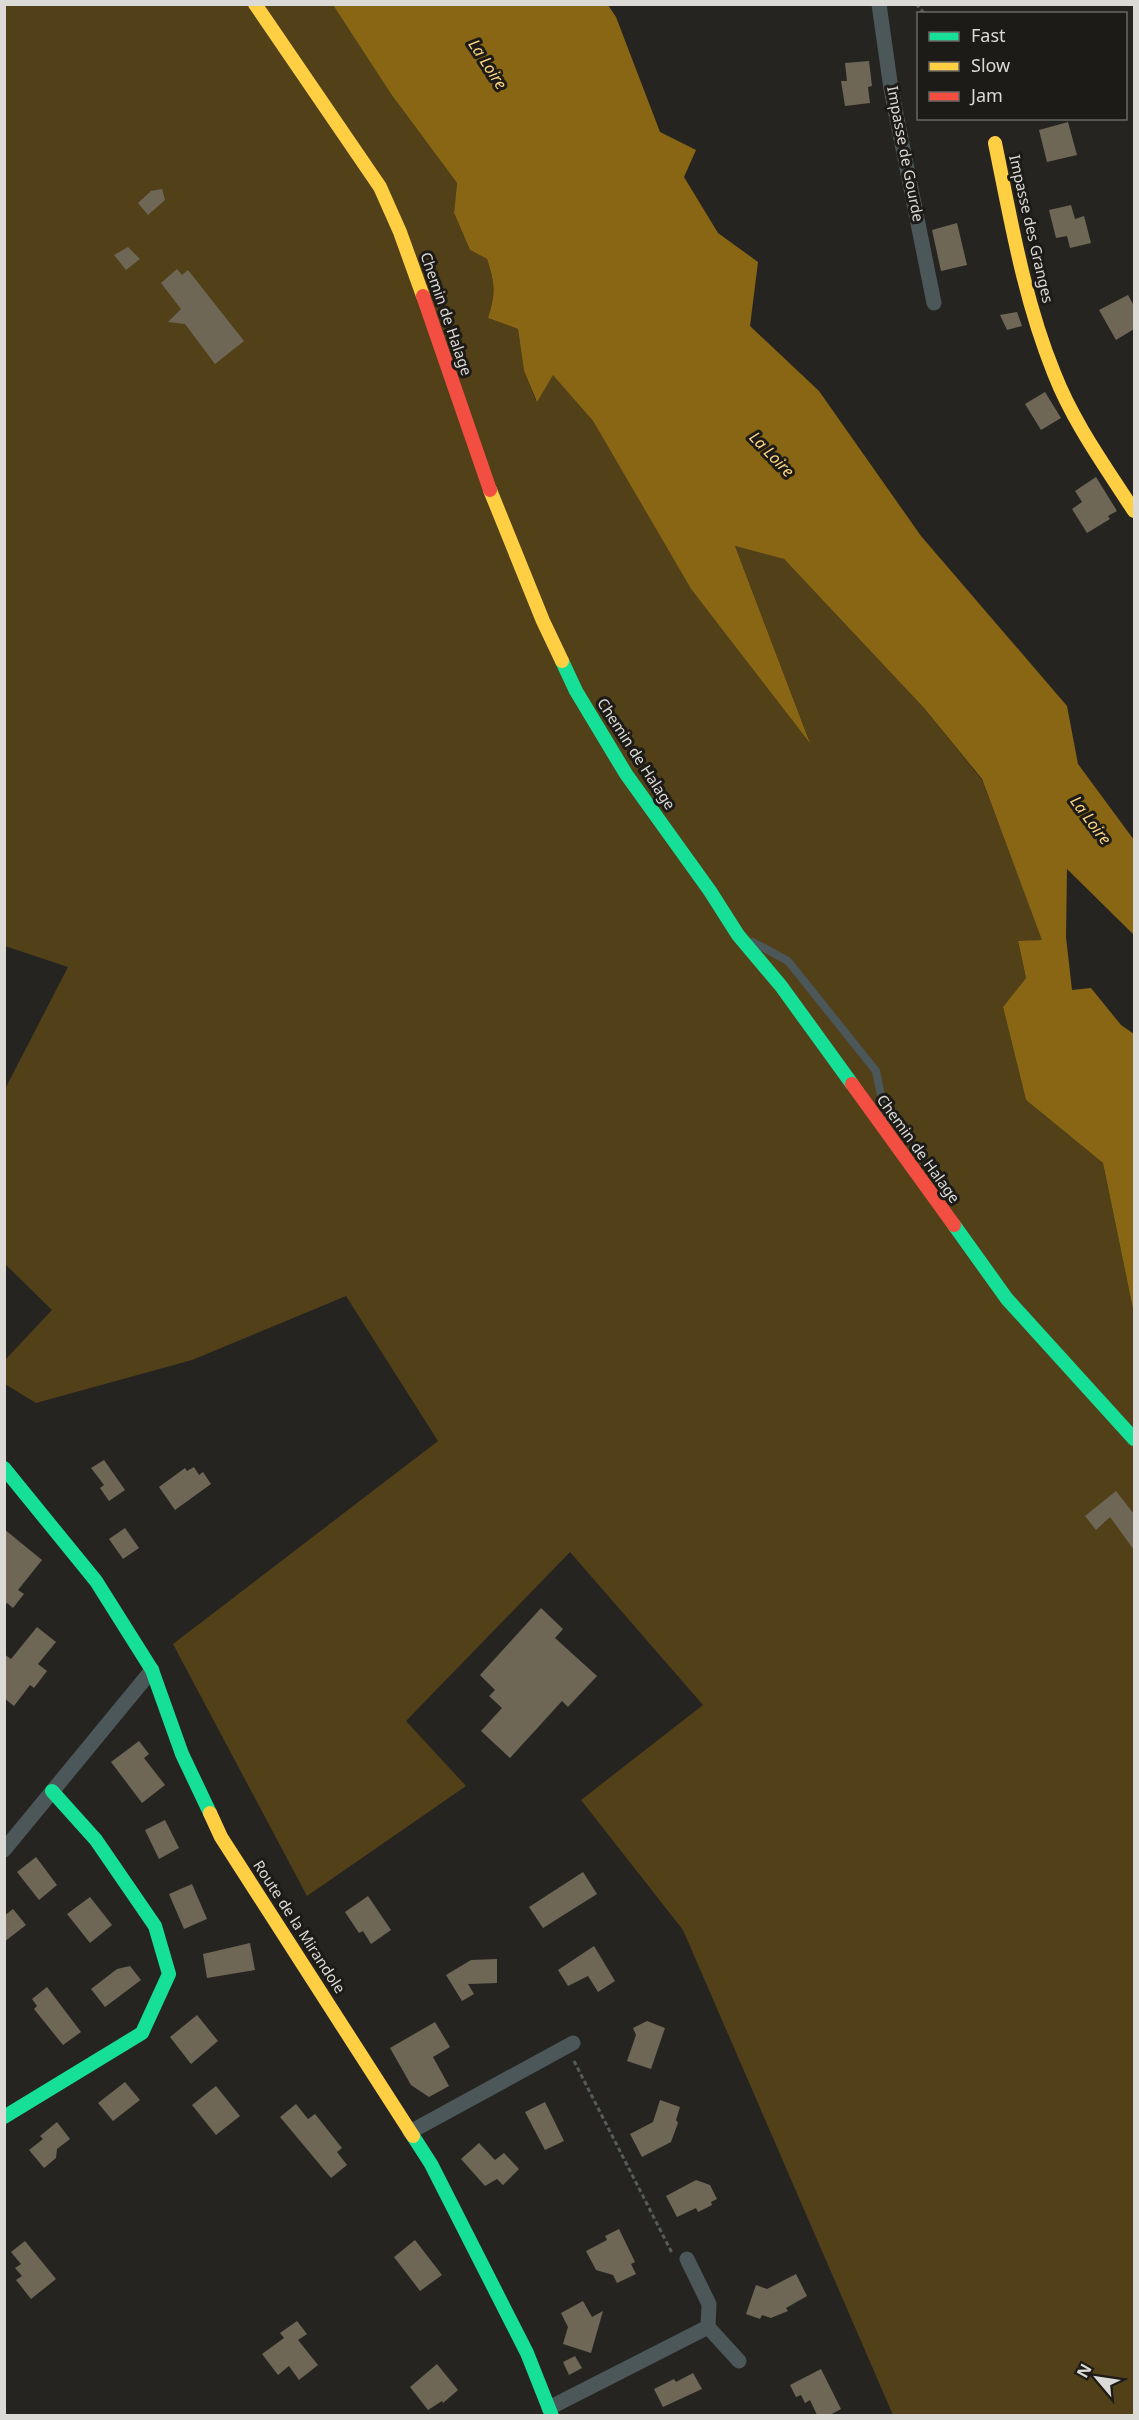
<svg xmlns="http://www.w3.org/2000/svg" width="1139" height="2420" font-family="'Noto Sans',sans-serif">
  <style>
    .green { fill: #524018 }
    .water { fill: #886614 }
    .building { fill: #6f6756 }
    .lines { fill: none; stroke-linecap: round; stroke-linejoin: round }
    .path { stroke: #555c5c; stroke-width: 3; stroke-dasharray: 4.5 3; stroke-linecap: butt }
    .lane { stroke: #4b5759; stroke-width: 8 }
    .street { stroke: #4b5759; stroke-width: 15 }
    .fast { stroke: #16e098; stroke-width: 14 }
    .slow { stroke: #ffcf43; stroke-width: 14 }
    .jam { stroke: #f24e42; stroke-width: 14 }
    .labels { text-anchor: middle; stroke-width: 6; stroke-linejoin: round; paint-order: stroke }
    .street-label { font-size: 15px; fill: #dcdad7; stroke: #1d1b17 }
    .water-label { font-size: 16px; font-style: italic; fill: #fdd482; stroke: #1d1b17 }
  </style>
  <rect width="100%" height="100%" fill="#262421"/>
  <!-- green -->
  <path class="green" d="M5,5H333L391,94L457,183L454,213L470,250L487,259C495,284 496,293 488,318L518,329L524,371L536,401L553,374L593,421L691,589L809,740L735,546L784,559L924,708L982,780L1043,940L1018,942L1026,978L1003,1007L1026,1100L1103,1163L1134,1314V2415H893L683,1930L581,1800L703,1705L570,1552L406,1721L466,1786L307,1896L173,1644L438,1441L346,1296L192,1360L36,1403L5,1384V1360L52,1310L5,1264L4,1091L68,967L5,946Z"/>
  <!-- water -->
  <path class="water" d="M333,5H608L616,17L660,132L696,150L684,177L718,233L758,262L750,326L819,391L921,536L1067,706L1078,764L1134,840V935L1067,869L1066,937L1072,990L1091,988L1121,1025L1134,1034V1314L1103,1163L1026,1100L1003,1007L1026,978L1018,941L1042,940L982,779L924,708L784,559L735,546L810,743L691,589L593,421L553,375L537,402L524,371L518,329L488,318C496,293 495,284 487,259L470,250L454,213L457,183L391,94Z"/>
  <!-- building -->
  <path class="building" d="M869,61L872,86L868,87L870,103L845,106L841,81H847L845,63Z
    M1068,122L1077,155L1047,162L1039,130Z
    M162,189L165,200L148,215L138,203L151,191Z
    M1071,205L1075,219L1084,216L1091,243L1070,248L1067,236L1056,238L1049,210Z
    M957,223L967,265L941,271L932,230Z
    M128,247L140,259L126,270L114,255Z
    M177,269L182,275L188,270L244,341L215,364L185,324L168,322L181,309L161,283Z
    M1128,295L1134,306V329L1116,340L1099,310Z
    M1017,312L1022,326L1007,330L1000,315Z
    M1045,392L1061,418L1041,430L1025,404Z
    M1096,477L1117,511L1108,516L1110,519L1087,533L1072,509L1082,502L1075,491Z
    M104,1460L125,1490L109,1501L100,1488L104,1485L91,1468Z
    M194,1467L199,1475L203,1472L211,1484L175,1510L159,1487L185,1468L187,1471Z
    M1116,1491L1134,1514V1550L1110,1517L1096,1530L1085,1516Z
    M125,1528L139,1548L123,1559L109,1539Z
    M4,1529L42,1560L18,1590L24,1594L13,1608L7,1603L4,1607Z
    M541,1608L563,1629L555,1638L597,1676L568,1707L562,1701L510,1758L481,1731L502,1708L489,1696L495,1690L480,1675Z
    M37,1627L56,1642L38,1664L47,1671L34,1688L30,1685L14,1706L4,1698V1654L11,1659Z
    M139,1741L149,1754L144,1758L165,1785L142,1803L111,1762Z
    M165,1820L179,1848L159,1859L145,1830Z
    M36,1857L57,1885L39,1900L17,1872Z
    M583,1872L597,1894L543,1928L529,1907Z
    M192,1884L207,1919L184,1929L169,1894Z
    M368,1896L391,1930L371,1944L363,1931L359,1933L345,1912Z
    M90,1897L112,1925L90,1943L67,1914Z
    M13,1909L26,1925L4,1942V1916Z
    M250,1943L255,1970L207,1978L203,1954Z
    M594,1946L615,1981L598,1992L588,1976L568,1986L558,1970Z
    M497,1959V1983L468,1984L474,1994L462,2001L446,1975L471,1960Z
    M130,1966L141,1980L105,2007L91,1989L117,1969Z
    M47,1987L81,2032L63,2045L34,2009L37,2006L32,1999Z
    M197,2015L218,2041L191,2064L170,2037Z
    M647,2021L665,2028L651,2069L627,2061L636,2035L633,2028Z
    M435,2022L450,2047L433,2057L449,2086L429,2097L411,2085L390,2048Z
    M125,2082L140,2100L113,2121L98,2103Z
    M216,2086L240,2116L216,2135L192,2105Z
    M660,2100L680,2107L676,2120L678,2123L671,2142L642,2157L630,2134L653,2122Z
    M545,2102L564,2141L545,2150L525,2112Z
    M296,2104L308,2119L315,2114L342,2148L337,2152L347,2165L331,2178L280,2117Z
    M57,2122L70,2139L57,2149L56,2158L44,2168L29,2150L43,2139L40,2136Z
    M479,2143L495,2160L504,2153L519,2169L503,2185L497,2179L485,2186L461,2159Z
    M696,2180L710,2185L717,2199L711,2202L712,2205L698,2212L696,2208L677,2217L666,2196Z
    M619,2229L635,2262L631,2264L636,2274L617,2283L613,2275L596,2270L586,2251L607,2240L605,2236Z
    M415,2240L442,2275L420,2291L394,2257Z
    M25,2241L56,2279L31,2299L16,2280L22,2276L15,2268L21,2264L11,2252Z
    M796,2274L807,2296L786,2308L788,2311L771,2318L762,2315L760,2319L746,2314L756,2285L767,2289Z
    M583,2301L592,2317L603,2311L591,2353L563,2344L568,2327L561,2313Z
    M297,2321L307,2334L298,2340L318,2365L299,2380L289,2366L278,2375L262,2354L284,2338L280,2333Z
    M575,2356L582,2368L569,2375L563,2362Z
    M437,2364L458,2390L443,2403L442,2401L428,2410L410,2387Z
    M821,2369L841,2409L830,2415H817L810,2400L805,2403L801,2395L796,2397L790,2385Z
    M693,2373L702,2389L663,2407L654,2389L674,2379L676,2382Z"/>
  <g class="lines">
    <!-- path -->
    <path class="path" d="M916,4L925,14
      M574,2061L672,2253"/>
    <!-- lane -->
    <path class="lane" d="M753,942L788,961L876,1071L886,1120"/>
    <!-- street -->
    <path class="street" d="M879,4L891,89L934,303
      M4,1850L152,1670
      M410,2132L573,2043
      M687,2259L709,2304L708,2327L739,2361
      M549,2408L708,2327"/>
    <!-- fast -->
    <path class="fast" d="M562,661L576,691L626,774L710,891L738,935L781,986L852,1084
      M954,1225L1007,1299L1134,1439
      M4,1468L96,1581L152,1670L182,1754L210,1813
      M4,2117L142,2033L169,1974L155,1926L96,1840L52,1791
      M413,2136L431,2164L527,2353L552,2416"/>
    <!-- slow -->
    <path class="slow" d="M255,4L380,187L400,232L423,296
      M995,143C1011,221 1024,299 1054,373C1073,422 1105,466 1134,511
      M490,490L543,621L562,661
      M210,1813L221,1837L413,2136"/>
    <!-- jam -->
    <path class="jam" d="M423,296L490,490
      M852,1084L954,1225"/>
  </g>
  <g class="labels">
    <!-- street labels -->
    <g class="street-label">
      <text transform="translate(905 154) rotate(79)" y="5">Impasse de Gourde</text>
      <text transform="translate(1031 229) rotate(77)" y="5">Impasse des Granges</text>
      <text transform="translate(446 314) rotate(71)" y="5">Chemin de Halage</text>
      <text transform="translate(636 754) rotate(57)" y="5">Chemin de Halage</text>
      <text transform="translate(918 1149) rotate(54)" y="5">Chemin de Halage</text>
      <text transform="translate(299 1927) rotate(57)" y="5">Route de la Mirandole</text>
    </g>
    <!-- water labels -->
    <g class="water-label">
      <text transform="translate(488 64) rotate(57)" y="6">La Loire</text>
      <text transform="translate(772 454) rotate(46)" y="6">La Loire</text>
      <text transform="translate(1091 820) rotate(53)" y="6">La Loire</text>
    </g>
  </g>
  <!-- border -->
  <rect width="1139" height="2420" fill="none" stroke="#dcdad7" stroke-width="12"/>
  <!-- legend -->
  <rect x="917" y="12" width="210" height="108" fill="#1d1b17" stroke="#696764" stroke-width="1.5"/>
  <rect x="929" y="32" width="30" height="9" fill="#16e098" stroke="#696764" stroke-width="1.5"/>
  <text x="971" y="42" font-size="18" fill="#dcdad7">Fast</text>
  <rect x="929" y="62" width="30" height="9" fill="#ffcf43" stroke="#696764" stroke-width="1.5"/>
  <text x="971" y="72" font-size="18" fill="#dcdad7">Slow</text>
  <rect x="929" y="92" width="30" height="9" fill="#f24e42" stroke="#696764" stroke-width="1.5"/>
  <text x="971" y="102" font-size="18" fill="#dcdad7">Jam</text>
  <!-- north arrow -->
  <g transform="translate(1097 2378) rotate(299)" stroke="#1d1b17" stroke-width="4.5" paint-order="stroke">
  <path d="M0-4.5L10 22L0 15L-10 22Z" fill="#dcdad7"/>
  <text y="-9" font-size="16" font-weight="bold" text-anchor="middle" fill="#dcdad7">N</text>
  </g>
</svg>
